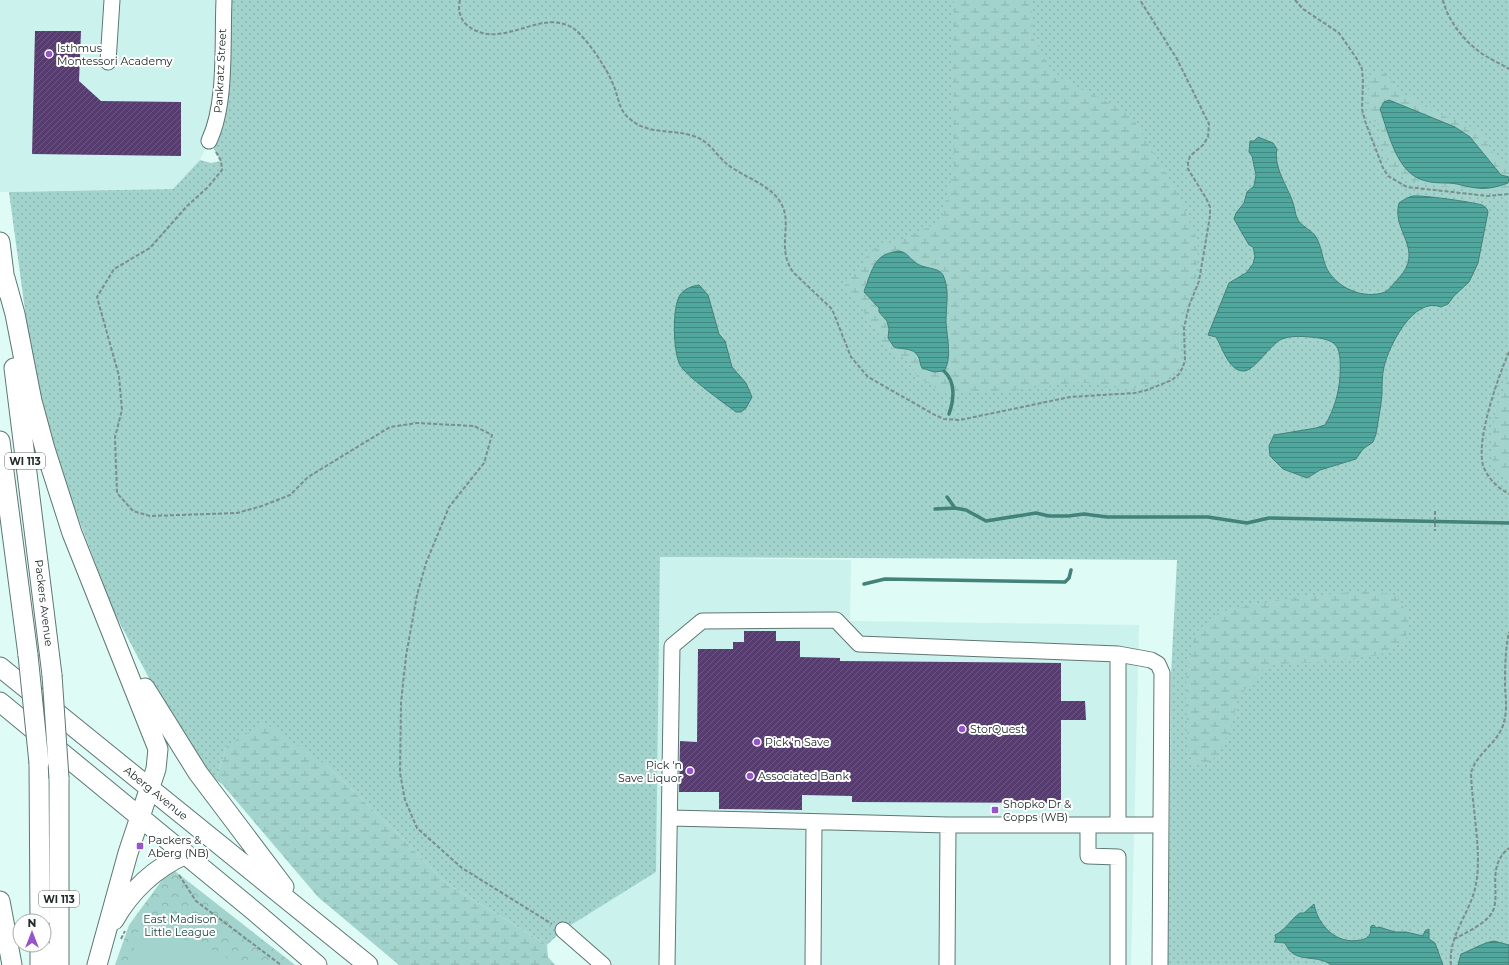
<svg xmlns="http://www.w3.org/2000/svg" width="1509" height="965" font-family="Montserrat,sans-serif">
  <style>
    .built { fill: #cbf2ec }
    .grass { fill: url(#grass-dots) }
    .wetland { fill: url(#wetland-marsh); fill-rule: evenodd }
    .park { fill: url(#park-crowns) }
    .pitch { fill: #a2d3cc }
    .water { fill: url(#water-rules); stroke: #42827a }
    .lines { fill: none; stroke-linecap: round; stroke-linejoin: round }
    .stream { stroke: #42827a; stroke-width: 3.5 }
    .building { fill: url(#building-hatch) }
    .minor-casing { stroke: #5e7773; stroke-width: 17 }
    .major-casing { stroke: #5e7773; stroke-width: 21 }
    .path { stroke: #7b8e8b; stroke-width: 2; stroke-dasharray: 4 2; stroke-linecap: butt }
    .minor { stroke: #fff; stroke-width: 15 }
    .major { stroke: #fff; stroke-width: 19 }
    .major-bridge-casing { stroke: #5e7773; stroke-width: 21; stroke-linecap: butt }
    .major-bridge { stroke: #fff; stroke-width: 19 }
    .poi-dot { fill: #9655cb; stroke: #fff; stroke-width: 1.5 }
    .labels { text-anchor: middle; stroke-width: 4; stroke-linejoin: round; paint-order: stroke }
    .shield { fill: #fff; stroke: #636b69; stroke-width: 1 }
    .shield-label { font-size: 10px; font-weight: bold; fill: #202b29 }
    .poi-label { font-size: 11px; fill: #202b29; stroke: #fff; text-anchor: start }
    .street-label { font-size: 11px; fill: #202b29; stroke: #fff }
    .park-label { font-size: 11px; fill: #163f3a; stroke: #fff }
  </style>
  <defs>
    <pattern id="grass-dots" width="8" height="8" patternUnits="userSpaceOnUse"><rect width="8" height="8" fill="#a2d3cc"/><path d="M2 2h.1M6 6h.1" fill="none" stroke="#8bb5af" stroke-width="1.8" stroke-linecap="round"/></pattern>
    <pattern id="wetland-marsh" width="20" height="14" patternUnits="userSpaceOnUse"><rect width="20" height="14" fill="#a2d3cc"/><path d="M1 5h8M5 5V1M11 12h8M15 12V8" fill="none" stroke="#8bb5af"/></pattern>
    <pattern id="park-crowns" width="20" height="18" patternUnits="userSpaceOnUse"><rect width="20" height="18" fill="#a2d3cc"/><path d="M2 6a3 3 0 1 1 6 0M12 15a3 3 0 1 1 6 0" fill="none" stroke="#8bb5af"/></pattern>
    <pattern id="water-rules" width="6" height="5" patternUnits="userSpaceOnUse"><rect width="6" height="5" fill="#50a79d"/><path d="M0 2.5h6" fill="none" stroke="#428880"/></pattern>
    <pattern id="building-hatch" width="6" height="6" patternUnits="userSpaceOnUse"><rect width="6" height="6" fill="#573d6f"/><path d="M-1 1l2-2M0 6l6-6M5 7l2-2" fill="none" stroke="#6b577f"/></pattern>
  </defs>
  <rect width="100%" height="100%" fill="#defbf6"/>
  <!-- built -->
  <path class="built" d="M0,0H224L216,126L200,160L173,189L0,192Z
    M660,557L851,560L850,621L1139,625L1131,965H603L563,930L656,872Z"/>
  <!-- grass -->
  <path class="grass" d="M224,0H1509V965H1168L1171,674L1177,560L660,557L656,872L563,930L547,945L446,883L396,832L326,765L227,745L216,780L169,716L114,612L63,478L44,412L27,325L9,192L173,189L200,160L211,163L221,161L209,141Z"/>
  <!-- wetland -->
  <path class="wetland" d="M954,0H1032L1033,37L1048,65L1061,78L1130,114L1176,190L1198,242L1197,274L1183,316L1180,332L1182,366L1167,378L1131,390L1081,382L1000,392L947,394L917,377L908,358L888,352L868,317L844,286L873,249L904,238L940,222L954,168L952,56ZM899,251C908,253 911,262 920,266C928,270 935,270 943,276L949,296L946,321L949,358L944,371L934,372L922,368L918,356L909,349H906C895,336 886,322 878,307C874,298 869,298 865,286C878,267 869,256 899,251Z
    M1378,70L1384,72L1403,93L1440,115L1462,121L1483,136L1496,158L1509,164V177L1501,175L1470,137L1455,127L1389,100L1380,110C1389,134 1397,175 1426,181C1436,184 1447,182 1457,184C1475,188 1489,191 1508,183L1509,180V190C1490,192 1473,190 1455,188C1435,185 1417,185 1399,174C1390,168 1382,151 1380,140C1379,136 1382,133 1380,128C1378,121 1372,121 1369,115C1362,104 1368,78 1378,70Z
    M1509,374V480L1500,474L1495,467L1491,456L1494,421Z
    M1370,590L1398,597L1409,617L1406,640L1379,655L1335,661L1278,664L1263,669L1238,698L1231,729L1217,756L1203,765L1193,764L1187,741L1186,677L1195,633L1219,612L1283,599Z
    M265,723L326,765L396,832L446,883L547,945L548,957L555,965H399L318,897L222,784L216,780L227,745Z"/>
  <!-- park -->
  <path class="park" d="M171,868L295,965H115L129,925Z"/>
  <!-- pitch -->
  <path class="pitch" d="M137,932C175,933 207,944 238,965H131Z"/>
  <!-- water -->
  <path class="water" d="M1389,100L1455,127L1470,137L1501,175L1509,177L1508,183C1487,191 1477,189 1457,184C1447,182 1436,184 1426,181C1397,175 1389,134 1380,109L1384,102Z
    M1258,137L1273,143L1277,149C1273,167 1288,187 1293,203C1295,208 1295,214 1297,218C1300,226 1312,230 1316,237C1322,247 1322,259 1327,269C1337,288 1364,300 1385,292C1389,290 1394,283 1398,279C1426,249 1391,232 1399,203C1403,200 1408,197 1413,196C1423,195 1472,202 1482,205C1485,207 1487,208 1488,212L1478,263L1469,282L1454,296L1448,304L1441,307C1414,296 1389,345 1384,367C1382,375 1382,385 1382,394C1381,407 1378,421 1376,434L1373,442L1363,449L1356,459L1320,470L1307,478L1283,469L1270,456L1269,446L1274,435L1316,428L1325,425C1334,410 1339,393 1340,376C1341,347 1340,339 1309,337C1300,336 1290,336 1282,339C1270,344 1254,372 1243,371C1229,371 1222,347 1216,337L1208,335L1229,283L1246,273L1253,264L1255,256L1253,247L1249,245L1234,219L1236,213L1244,203L1247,192L1254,186L1256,175L1252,156L1249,152L1250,141H1254Z
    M899,251C907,252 910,259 916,263C923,269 939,267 943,275C950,290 946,305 946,320C946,334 953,358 944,371L934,372L922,368C920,365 920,359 918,356C913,347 902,350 894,347L888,338L889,329L887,321L879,312V308L864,292C865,287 867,285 868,280C875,262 878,254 899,251Z
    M699,285L708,295L719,334L725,341L732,367L746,383L752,397L746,408L741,412H736C724,403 686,376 680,365C673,352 672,307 680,295C684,289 692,286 699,285Z
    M1314,904C1318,926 1337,945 1360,940C1363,940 1368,938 1370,934C1371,932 1370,929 1371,926L1374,925L1376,928L1379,927L1395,932H1406L1423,936L1425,931L1429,929V939L1435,943L1443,965H1331C1316,953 1294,965 1285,943L1274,942L1276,939L1275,935C1287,929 1289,921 1300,913H1304Z
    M1494,941L1509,945V965H1458L1461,954C1472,950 1482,943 1494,941Z"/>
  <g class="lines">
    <!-- stream -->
    <path class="stream" d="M944,371C956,382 954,400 949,414
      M947,497L955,508
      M935,509L955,508L966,510L986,521L1036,513L1049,516H1068L1084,514L1107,517H1208L1247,523L1269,518L1509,523
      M864,584L885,579L1065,582L1069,578L1071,570"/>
  </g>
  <!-- building -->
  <path class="building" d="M35,31H81L79,81L101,101L181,102V156L32,154Z
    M744,631H776V641H800V657L840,658V661L1061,663V701H1085L1086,720H1061V803L852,802V796L802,795V810L719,809V792H679L680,741L697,742L698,649H733V642H744Z"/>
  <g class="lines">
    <defs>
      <path id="minor" d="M108,62L112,0
        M209,141C227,103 222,42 224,0
        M1118,654V825
        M670,818L948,825H1161
        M1088,825V856L1118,857V965
        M563,930L603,965
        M667,965L672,646L702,621L836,620L859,644L1118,654L1151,660L1158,664L1162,673L1160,965
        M813,965L814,822
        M947,965L948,825"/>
      <path id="major" d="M0,242L6,290
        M5,278L15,314L32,401L45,449L72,533L158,749L156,769L128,853L97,965
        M14,368L52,675
        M0,441L28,655
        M0,667L368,965
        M145,688L198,773L284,887
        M0,702L254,911L317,965
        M39,763L40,921
        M0,901L12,965
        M114,920C131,890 155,868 186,854
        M40,965V945
        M59,965V778"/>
    </defs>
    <!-- minor casing -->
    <use href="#minor" class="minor-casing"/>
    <!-- major casing -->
    <use href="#major" class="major-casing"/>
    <!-- path -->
    <path class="path" d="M460,0C458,9 459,18 467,25C491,45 518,27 544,23C554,21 565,23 573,28C587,38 607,69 613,84C619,97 618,110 630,119C649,136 674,128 696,137C709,141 717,156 727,164C743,177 767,183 779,200C795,223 775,246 793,272L832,309L851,357L868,377L935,415L944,419L960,420L1070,397L1135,393L1147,390L1172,380L1179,374L1183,367L1185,360L1184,328L1189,306L1199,281L1210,216V207L1206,198L1188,169V163L1190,156L1203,145L1208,137L1209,124L1177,59L1140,0
      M1295,0L1303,9L1339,33L1357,59L1362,69L1363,82L1362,109L1365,121L1383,168L1388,176L1407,187L1488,196L1509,194
      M1443,0C1448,22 1466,43 1484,55C1492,60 1501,64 1509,69
      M216,152L221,161L222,170L208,187L187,206L150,248L114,269L97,297L119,376L122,410L115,437L117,493L133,511L150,516L237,513L262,506L290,495L308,477L390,427L417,423L474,426L492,435L484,463L449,507L426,563L417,595L406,656L401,703L400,773L405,800L417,828L462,868L552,924
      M1509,352C1498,377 1476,439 1483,465C1487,478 1498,488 1509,494
      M1435,511V531
      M179,875L196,901L281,965
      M121,939L125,931
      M1454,939C1466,933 1480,926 1489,917C1505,899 1483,869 1509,848
      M1451,965C1448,934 1471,913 1476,884C1482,852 1472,807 1471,773C1476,753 1499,743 1504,722C1507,711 1506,699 1505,688C1505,669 1505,651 1509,632"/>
    <!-- minor -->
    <use href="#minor" class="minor"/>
    <!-- major -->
    <use href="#major" class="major"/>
    <defs>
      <path id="major-bridge" d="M28,655L39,763
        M52,675L59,778"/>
    </defs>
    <!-- major-bridge casing -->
    <use href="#major-bridge" class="major-bridge-casing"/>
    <!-- major-bridge -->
    <use href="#major-bridge" class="major-bridge"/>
  </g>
  <!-- markers -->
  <g class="poi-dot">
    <circle cx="49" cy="54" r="4"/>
    <circle cx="962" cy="729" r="4"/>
    <circle cx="757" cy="742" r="4"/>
    <circle cx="690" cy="771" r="4"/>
    <circle cx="750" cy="776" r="4"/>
    <rect x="991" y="806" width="8" height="8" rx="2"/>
    <rect x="136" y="842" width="8" height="8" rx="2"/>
  </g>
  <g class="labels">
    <!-- shield labels -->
    <g class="shield">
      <rect x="5" y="453" width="40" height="16" rx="3"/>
      <rect x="39" y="891" width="40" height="16" rx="3"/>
    </g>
    <g class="shield-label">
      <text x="25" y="465">WI 113</text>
      <text x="59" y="903">WI 113</text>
    </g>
    <!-- poi labels -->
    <g class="poi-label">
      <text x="57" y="52">Isthmus<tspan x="57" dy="13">Montessori Academy</tspan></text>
      <text x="970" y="733">StorQuest</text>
      <text x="765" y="746">Pick 'n Save</text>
      <text x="682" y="769" text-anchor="end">Pick 'n<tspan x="682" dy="13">Save Liquor</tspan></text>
      <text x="758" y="780">Associated Bank</text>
      <text x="1003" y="808">Shopko Dr &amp;<tspan x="1003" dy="13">Copps (WB)</tspan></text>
      <text x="148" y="844">Packers &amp;<tspan x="148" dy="13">Aberg (NB)</tspan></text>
    </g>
    <!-- street labels -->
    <g class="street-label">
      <text transform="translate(220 71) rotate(-87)" y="4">Pankratz Street</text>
      <text transform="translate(44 603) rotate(83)" y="4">Packers Avenue</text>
      <text transform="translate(156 793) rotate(39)" y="4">Aberg Avenue</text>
    </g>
    <!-- park labels -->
    <g class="park-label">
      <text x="180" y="923">East Madison<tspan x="180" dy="13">Little League</tspan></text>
    </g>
  </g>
  <!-- north arrow -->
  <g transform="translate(32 933)"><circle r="19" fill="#ffffff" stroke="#a6aaa9"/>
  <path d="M0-3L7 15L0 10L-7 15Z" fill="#9655cb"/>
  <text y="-6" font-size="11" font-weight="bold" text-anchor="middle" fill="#202b29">N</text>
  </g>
</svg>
